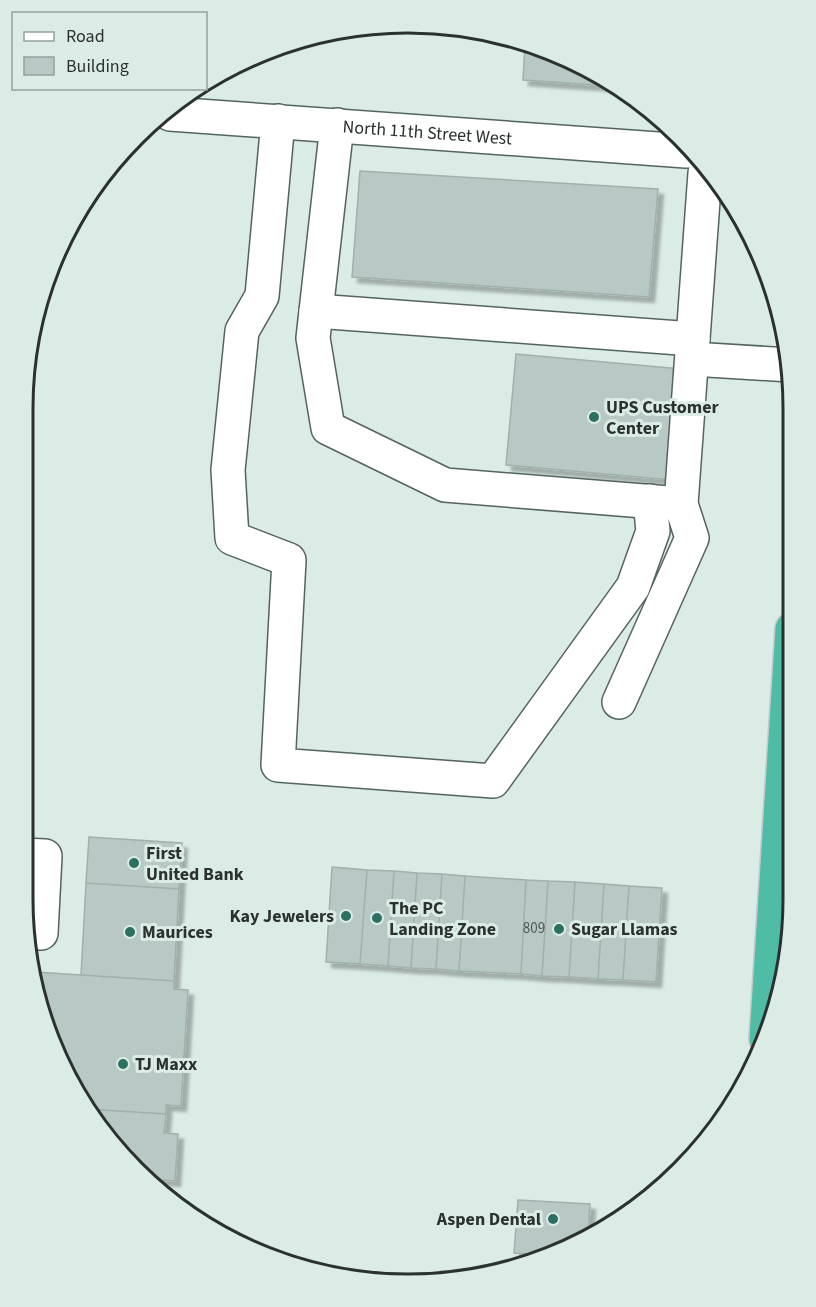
<svg xmlns="http://www.w3.org/2000/svg" width="816" height="1307" font-family="'Source Sans 3',sans-serif">
  <style>
    .building { fill: #b8c8c4; stroke: #a0b0ab; stroke-width: 1.5; filter: url(#shadow) }
    .lines { fill: none; stroke-linecap: round; stroke-linejoin: round }
    .minor-casing { stroke: #55635f; stroke-width: 36 }
    .highway-casing { stroke: #c8c9c9; stroke-width: 36 }
    .minor { stroke: #fff; stroke-width: 33 }
    .highway { stroke: #4fbca5; stroke-width: 33 }
    .poi-dot { fill: #2d7062; stroke: #dbece7; stroke-width: 2 }
    .labels { text-anchor: middle; stroke-width: 6; stroke-linejoin: round; paint-order: stroke }
    .number-label { font-size: 15px; fill: #4e5754 }
    .street-label { font-size: 18px; fill: #2a312f; stroke: #dbece7 }
    .poi-label { font-size: 18px; font-weight: bold; fill: #2a312f; stroke: #dbece7; text-anchor: start }
    .rim { fill: none; stroke: #2a312f; stroke-width: 3 }
  </style>
  <defs>
    <filter id="shadow"><feDropShadow dx="5.5" dy="5.5" stdDeviation="1.5" flood-color="#0004"/></filter>
  </defs>
  <rect width="100%" height="100%" fill="#dbece7"/>
  <!-- building -->
  <path class="building" d="M525,44L609,86L523,80Z
    M360,171L658,189L649,297L352,277Z
    M516,354L681,369L672,480L506,465Z
    M89,837L182,843L179,889L86,883Z
    M332,867L367,870L360,964L326,962Z
    M367,870L394,871L388,966L360,964Z
    M394,871L417,873L411,968L388,966Z
    M417,873L442,874L436,969L411,968Z
    M442,874L465,876L459,971L436,969Z
    M465,876L526,880L521,974L459,971Z
    M526,880L548,881L542,976L521,974Z
    M548,881L575,882L569,977L542,976Z
    M575,882L604,884L598,979L569,977Z
    M86,883L179,889L174,981L81,975Z
    M604,884L629,886L623,980L598,979Z
    M629,886L662,888L656,982L623,980Z
    M35,972L174,981V989L188,990L181,1106L166,1105V1114L86,1109L43,1023Z
    M86,1109L166,1114L164,1133L178,1134L175,1181L161,1180V1192Z
    M518,1200L590,1204L588,1235L544,1255L514,1253Z"/>
  <g class="lines">
    <defs>
      <g id="minor">
        <path id="s1" d="M170,114L686,151"/>
        <path d="M278,121L262,296L242,331L228,470L232,538L289,560L278,765L493,781L633,587L653,531L650,501"/>
        <path d="M337,125L313,338L328,428L445,485L681,504"/>
        <path d="M316,311L693,339"/>
        <path d="M692,359L790,365"/>
        <path d="M619,702L692,538L681,504L705,173"/>
        <path d="M23,855L45,856L41,933H28"/>
      </g>
      <path id="highway" d="M766,1039L792,629"/>
    </defs>
    <!-- minor casing -->
    <use href="#minor" class="minor-casing"/>
    <!-- highway casing -->
    <use href="#highway" class="highway-casing"/>
    <!-- minor -->
    <use href="#minor" class="minor"/>
    <!-- highway -->
    <use href="#highway" class="highway"/>
  </g>
  <!-- markers -->
  <g class="poi-dot">
    <circle cx="594" cy="417" r="6"/>
    <circle cx="134" cy="863" r="6"/>
    <circle cx="346" cy="916" r="6"/>
    <circle cx="377" cy="918" r="6"/>
    <circle cx="559" cy="929" r="6"/>
    <circle cx="130" cy="932" r="6"/>
    <circle cx="123" cy="1064" r="6"/>
    <circle cx="553" cy="1219" r="6"/>
  </g>
  <g class="labels">
    <!-- number labels -->
    <g class="number-label">
      <text x="534" y="933">809</text>
    </g>
    <!-- street labels -->
    <g class="street-label">
      <text dy="6" stroke="none"><textPath href="#s1" startOffset="258">North 11th Street West</textPath></text>
    </g>
    <!-- poi labels -->
    <g class="poi-label">
      <text x="606" y="413">UPS Customer<tspan x="606" dy="21">Center</tspan></text>
      <text x="146" y="859">First<tspan x="146" dy="21">United Bank</tspan></text>
      <text x="389" y="914">The PC<tspan x="389" dy="21">Landing Zone</tspan></text>
      <text x="334" y="922" text-anchor="end">Kay Jewelers</text>
      <text x="571" y="935">Sugar Llamas</text>
      <text x="142" y="938">Maurices</text>
      <text x="135" y="1070">TJ Maxx</text>
      <text x="541" y="1225" text-anchor="end">Aspen Dental</text>
    </g>
  </g>
  <!-- crop -->
  <path d="M0 0H816V1307H0ZM408 33H408A375 375 0 0 1 783 408V899A375 375 0 0 1 408 1274H408A375 375 0 0 1 33 899V408A375 375 0 0 1 408 33Z" fill="#dbece7" fill-rule="evenodd"/>
  <path class="rim" d="M408 33H408A375 375 0 0 1 783 408V899A375 375 0 0 1 408 1274H408A375 375 0 0 1 33 899V408A375 375 0 0 1 408 33Z"/>
  <!-- legend -->
  <rect x="12" y="12" width="195" height="78" fill="#dbece7" stroke="#94a19d" stroke-width="1.5"/>
  <rect x="24" y="32" width="30" height="9" fill="#ffffff" stroke="#94a19d" stroke-width="1.5"/>
  <text x="66" y="42" font-size="18" fill="#2a312f">Road</text>
  <rect x="24" y="57" width="30" height="18" fill="#b8c8c4" stroke="#94a19d" stroke-width="1.5"/>
  <text x="66" y="72" font-size="18" fill="#2a312f">Building</text>
</svg>
